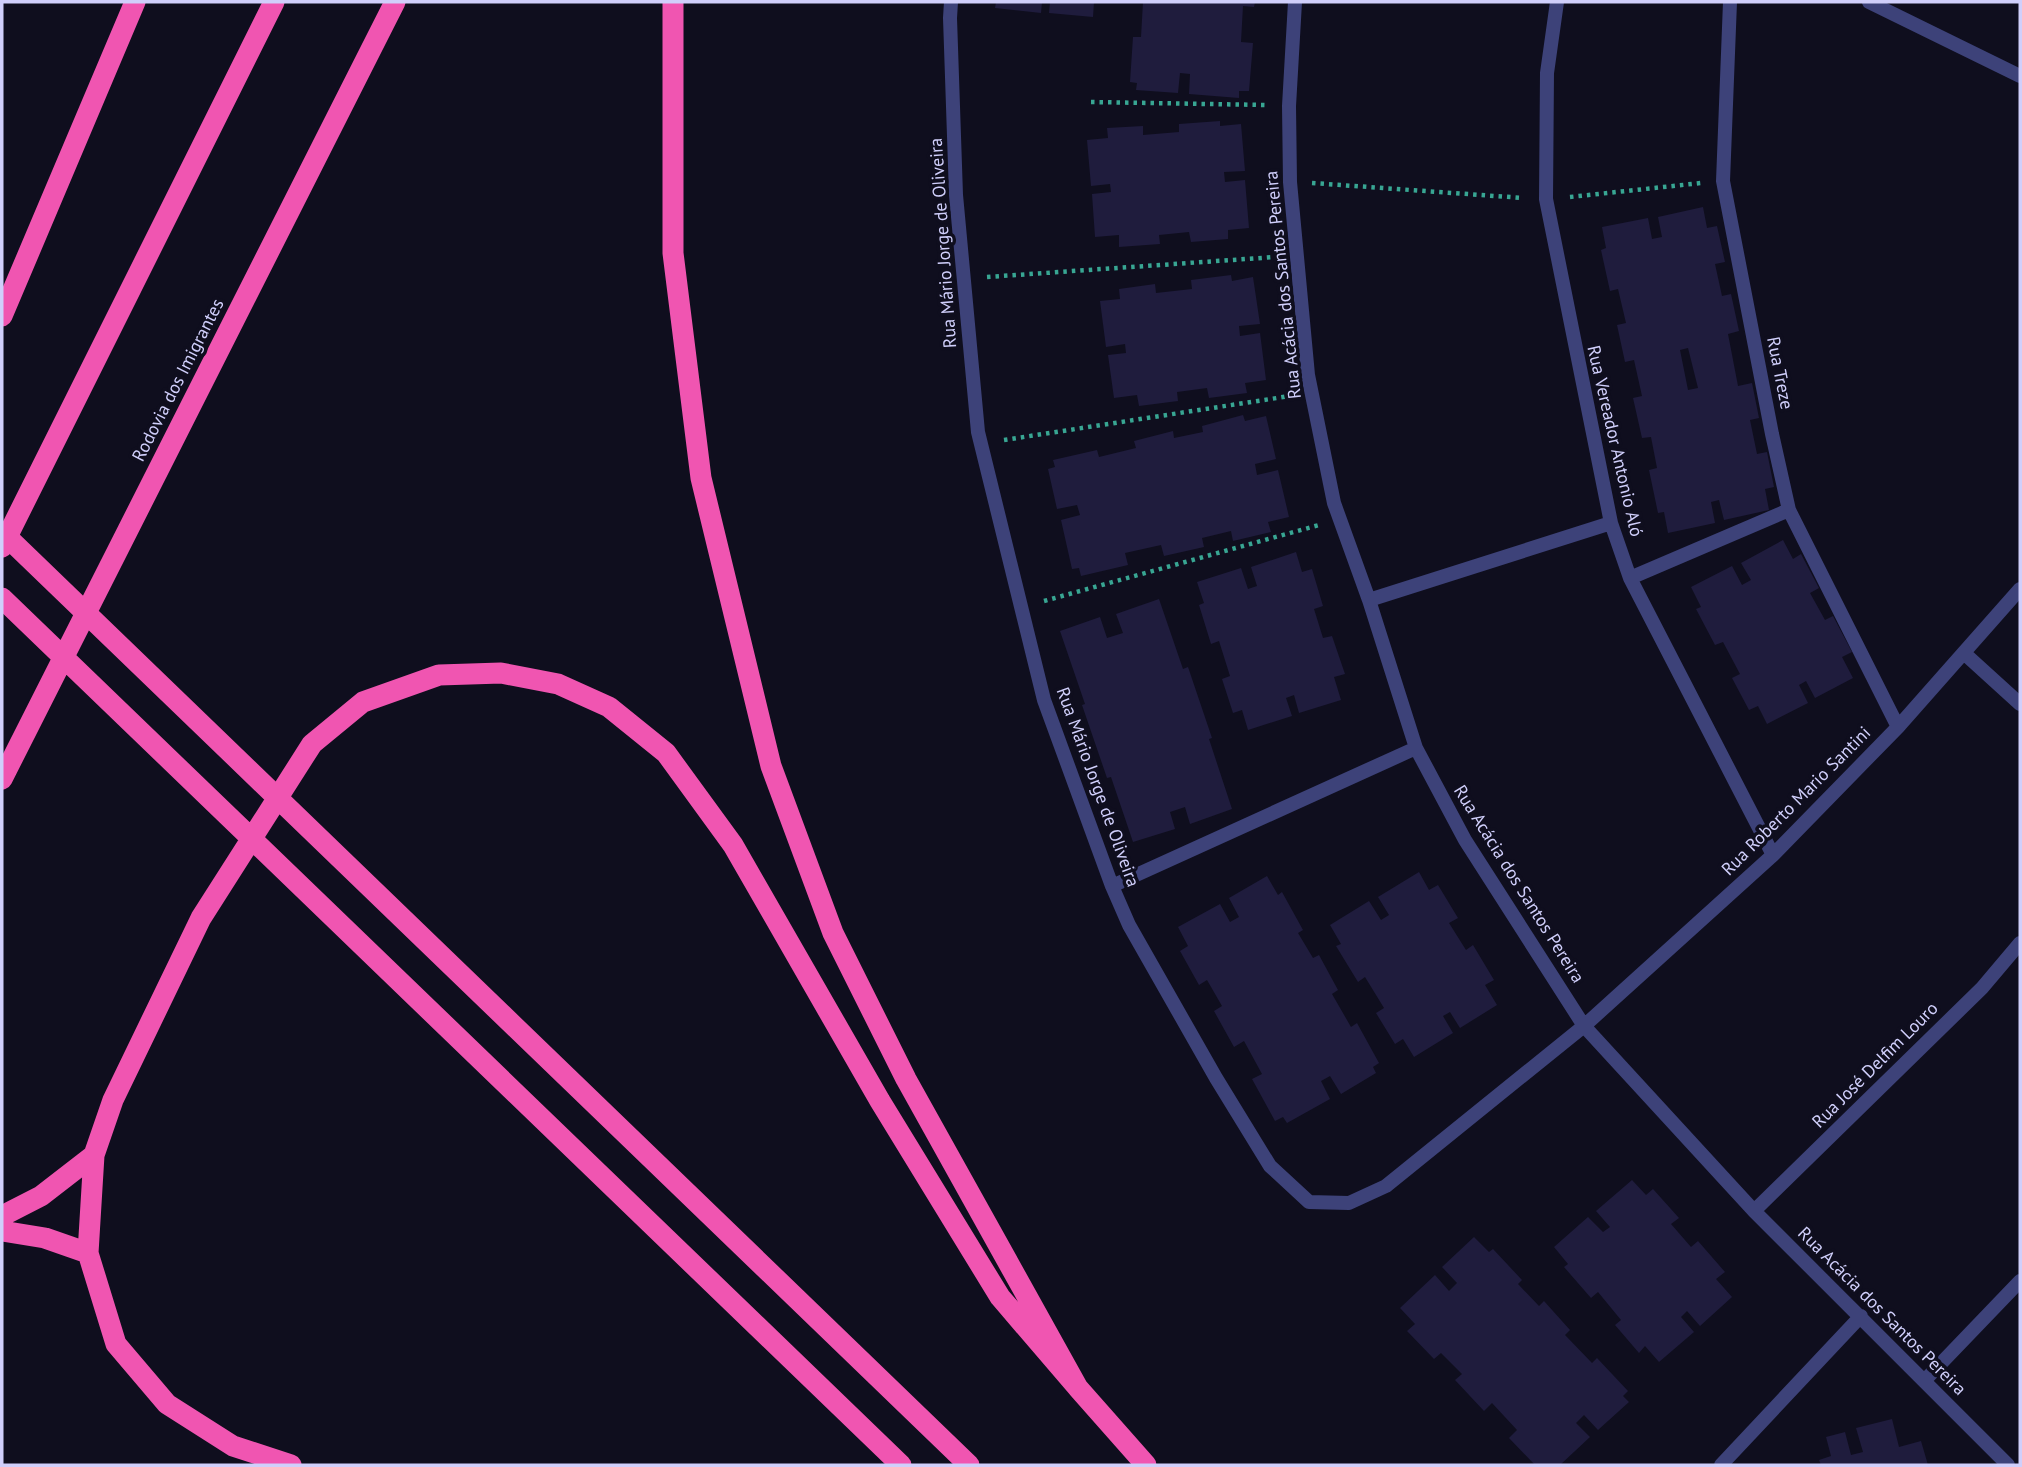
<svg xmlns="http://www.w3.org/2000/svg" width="2022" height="1467" font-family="'PT Sans',sans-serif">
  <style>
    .building { fill: #1f1c3d; fill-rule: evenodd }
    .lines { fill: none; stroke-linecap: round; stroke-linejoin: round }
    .path { stroke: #38a693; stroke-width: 4.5; stroke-dasharray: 3.5 5; stroke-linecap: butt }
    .street { stroke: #3d4279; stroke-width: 14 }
    .highway { stroke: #f055b1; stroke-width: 21 }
    .labels { text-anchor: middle; stroke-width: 7; stroke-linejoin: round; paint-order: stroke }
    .street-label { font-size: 18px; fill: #d0cffb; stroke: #0f0e1e }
  </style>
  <rect width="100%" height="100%" fill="#0f0e1e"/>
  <!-- building -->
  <path class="building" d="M996,2H1042L1041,13L995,8Z
    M1050,2H1094L1093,17L1049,13Z
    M1143,2H1255L1254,7L1243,6L1241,42L1253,43L1249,91H1239V98L1189,94L1190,74L1180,73L1178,93L1136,90L1137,83L1130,82L1133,37H1141Z
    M1220,121V126L1241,124L1245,171L1224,172L1225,182L1245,180L1249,228L1228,230V239L1191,242L1189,232L1159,235L1160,244L1119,247V235L1095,237L1092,194L1111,192L1110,184L1091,186L1087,140L1108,138L1107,128L1143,126V135L1179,132V124Z
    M1703,207L1707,228L1717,226L1725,262L1715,264L1722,296L1731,294L1739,331L1728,334L1738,386L1752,383L1759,418L1750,420L1757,454L1767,452L1774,487L1765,489L1769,510L1724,520L1719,500L1711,502L1715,523L1668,533L1664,512L1658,513L1649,470L1657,468L1651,437L1642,438L1633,398L1642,396L1634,360L1625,362L1617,325L1626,323L1618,289L1610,291L1601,250L1606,248L1602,227L1648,218L1652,239L1662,237L1658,217ZM1688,348L1698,388L1688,390L1680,350Z
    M1231,275L1232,281L1253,277L1260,324L1239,326L1240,336L1260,333L1266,380L1245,383L1247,393L1209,398L1207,388L1177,392L1178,401L1139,406L1137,395L1114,398L1108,355L1126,353L1125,344L1106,347L1100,301L1120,299L1119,289L1155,284L1156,293L1192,289L1191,280Z
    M1243,415L1245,421L1266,416L1276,459L1255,464L1257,475L1278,470L1289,517L1268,522L1271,532L1233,541L1231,531L1202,538L1204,547L1164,556L1161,545L1125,553L1128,565L1081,576L1079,568L1072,569L1061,520L1080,515L1077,505L1057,509L1048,469L1055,467L1053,460L1097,450L1099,457L1136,448L1134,441L1173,431L1174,438L1203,432L1202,426Z
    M1783,540L1793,559L1801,554L1819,588L1810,593L1825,620L1833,616L1852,652L1842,657L1853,678L1815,698L1806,681L1799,685L1808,703L1767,724L1758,706L1749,710L1732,678L1740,674L1723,642L1715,645L1696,609L1701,607L1691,587L1732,566L1742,585L1751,580L1741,563Z
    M1296,552L1302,572L1312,569L1323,606L1314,609L1323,638L1332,636L1345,674L1334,677L1341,700L1299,713L1294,695L1286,698L1292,716L1248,730L1242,710L1233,713L1222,679L1230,676L1219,641L1211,644L1199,605L1204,603L1197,582L1241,568L1248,589L1257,586L1251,567Z
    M1159,599L1183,669L1188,667L1212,738L1209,739L1232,809L1190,824L1185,807L1170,812L1175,829L1133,842L1111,777L1107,778L1082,705L1085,704L1060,631L1100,617L1107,638L1123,633L1116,614Z
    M1419,872L1429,890L1438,885L1458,918L1449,923L1466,950L1473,945L1494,980L1485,985L1497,1005L1460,1028L1450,1012L1443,1016L1453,1033L1414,1057L1403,1039L1395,1044L1376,1013L1384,1008L1365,977L1358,982L1336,946L1341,944L1330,925L1369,901L1381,920L1389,915L1378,897Z
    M1267,876L1278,895L1282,892L1303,930L1298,933L1313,958L1319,955L1338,990L1332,994L1351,1027L1357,1023L1379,1063L1373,1067L1376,1073L1341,1094L1330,1076L1321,1081L1330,1099L1287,1123L1283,1117L1275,1121L1252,1079L1262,1074L1244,1041L1234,1047L1214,1011L1222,1006L1207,980L1199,985L1180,951L1188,946L1178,927L1220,904L1230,922L1239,917L1229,898Z
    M1632,1180L1646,1195L1653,1189L1679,1218L1671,1224L1691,1247L1698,1241L1725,1272L1716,1279L1732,1297L1700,1326L1687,1311L1681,1317L1694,1332L1659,1362L1645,1346L1639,1353L1615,1325L1621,1320L1598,1292L1591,1298L1564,1267L1568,1264L1554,1247L1588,1217L1603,1232L1610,1227L1596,1211Z
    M1474,1237L1489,1252L1493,1249L1522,1280L1518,1284L1539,1306L1544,1301L1570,1330L1565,1335L1592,1363L1597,1358L1628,1391L1623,1396L1629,1402L1598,1430L1584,1415L1576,1423L1590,1437L1560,1465H1535L1509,1438L1517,1430L1492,1403L1484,1411L1455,1380L1462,1374L1441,1353L1434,1359L1407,1331L1415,1324L1400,1308L1435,1275L1449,1291L1457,1283L1442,1267Z
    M1892,1419L1899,1447L1921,1441L1928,1465H1821L1819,1460L1831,1456L1826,1437L1845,1432L1851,1455L1863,1452L1856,1428Z"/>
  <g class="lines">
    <!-- path -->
    <path class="path" d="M1091,102L1267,105
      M1312,183L1523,198
      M1570,197L1701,183
      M987,277L1275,257
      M1004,440L1290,396
      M1044,601L1319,525"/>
    <!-- street -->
    <path class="street" d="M951,2L950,18L956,195L978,432L1044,700L1112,886L1129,925L1216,1078L1270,1166L1309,1202L1349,1203L1386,1186L1584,1026L1773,855L1898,727L2020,589
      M1295,2L1289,106L1290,182L1308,375L1334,503L1369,600L1416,748L1465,840L1584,1026L1754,1211L2008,1465
      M1557,2L1547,73L1546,199L1611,523L1630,578L1773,855
      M1730,2L1723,181L1772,434L1789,510L1898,727
      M1869,2L2020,76
      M1630,578L1789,510
      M1369,600L1611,523
      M1965,654L2020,704
      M1112,886L1416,748
      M1754,1211L1982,988L2020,943
      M1925,1380L2020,1281
      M1721,1465L1861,1316"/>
    <!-- highway -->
    <path class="highway" d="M673,2V253L701,478L771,766L833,933L906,1079L1078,1388L1146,1465
      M2,316L135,2
      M2,532L969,1465
      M2,547L274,2
      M2,598L901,1465
      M2,779L395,2
      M2,1216L41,1196L94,1155
      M2,1231L45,1238L88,1253
      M291,1465L233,1446L167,1404L116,1344L88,1253L94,1155L113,1100L201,918L312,744L363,702L439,675L501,673L558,684L609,707L666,753L733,845L880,1101L1000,1297L1078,1388"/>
  </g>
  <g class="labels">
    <!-- street labels -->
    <g class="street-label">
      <text transform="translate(943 243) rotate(-94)" y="6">Rua Mário Jorge de Oliveira</text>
      <text transform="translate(1283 285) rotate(-96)" y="6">Rua Acácia dos Santos Pereira</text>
      <text transform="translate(1780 373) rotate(79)" y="6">Rua Treze</text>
      <text transform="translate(178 380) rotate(-63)" y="6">Rodovia dos Imigrantes</text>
      <text transform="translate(1615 441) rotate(77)" y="6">Rua Vereador Antonio Aló</text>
      <text transform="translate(1098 787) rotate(70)" y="6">Rua Mário Jorge de Oliveira</text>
      <text transform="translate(1796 801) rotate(-45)" y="6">Rua Roberto Mario Santini</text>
      <text transform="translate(1519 884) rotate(58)" y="6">Rua Acácia dos Santos Pereira</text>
      <text transform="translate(1875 1065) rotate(-45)" y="6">Rua José Delfim Louro</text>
      <text transform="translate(1882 1311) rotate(45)" y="6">Rua Acácia dos Santos Pereira</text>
    </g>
  </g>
  <!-- border -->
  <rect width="2022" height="1467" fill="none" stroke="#d0cffb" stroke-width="7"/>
</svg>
